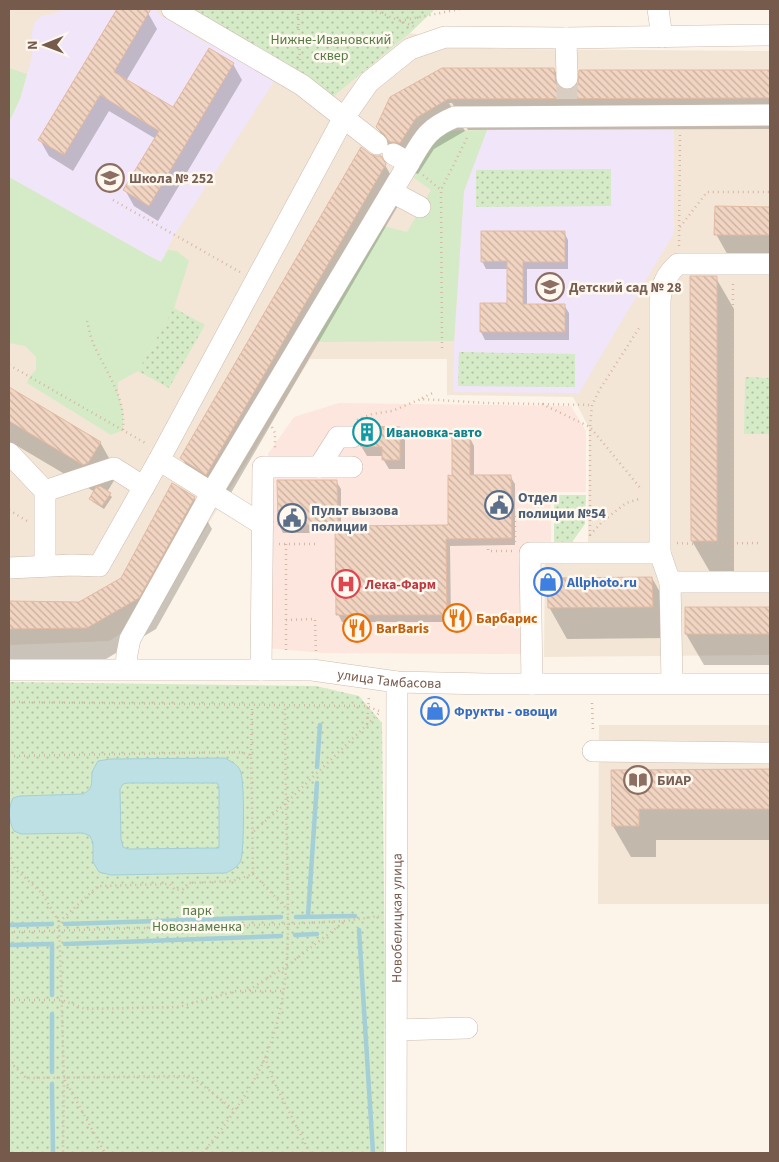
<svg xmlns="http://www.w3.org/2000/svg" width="779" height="1162" font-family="'Source Sans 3',sans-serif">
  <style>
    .residential { fill: #f3e6d7 }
    .commercial { fill: #fce6dd }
    .education { fill: #f1e5f9 }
    .green { fill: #d5eac7 }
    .park { fill: url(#park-dots) }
    .water { fill: #bde0e5; stroke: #a4cfd7; fill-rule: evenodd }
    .shadow { fill: #0003 }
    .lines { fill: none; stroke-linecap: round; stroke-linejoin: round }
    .stream { stroke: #a4cfd7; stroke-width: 4.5 }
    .building { fill: url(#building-back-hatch); stroke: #e3baa2 }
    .minor-tunnel { stroke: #dacec2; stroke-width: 21; stroke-dasharray: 21 11; stroke-linecap: butt }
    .minor-casing { stroke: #cebcaf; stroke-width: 22 }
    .path { stroke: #d6b7a4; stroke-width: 2.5; stroke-dasharray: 1 4; stroke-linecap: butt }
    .minor { stroke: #fff; stroke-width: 21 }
    .labels { text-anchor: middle; stroke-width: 5; stroke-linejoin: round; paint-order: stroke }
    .park-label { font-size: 14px; fill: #557b45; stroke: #fef8ef }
    .education-label { font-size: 14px; font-weight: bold; fill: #785e54; stroke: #fef8ef; text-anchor: start }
    .culture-label { font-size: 14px; font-weight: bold; fill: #0d838f; stroke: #fef8ef; text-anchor: start }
    .service-label { font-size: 14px; font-weight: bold; fill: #4e5e75; stroke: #fef8ef; text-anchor: start }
    .shop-label { font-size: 14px; font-weight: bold; fill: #366cbe; stroke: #fef8ef; text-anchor: start }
    .health-label { font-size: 14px; font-weight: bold; fill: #be3a42; stroke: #fef8ef; text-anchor: start }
    .food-label { font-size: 14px; font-weight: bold; fill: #c56008; stroke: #fef8ef; text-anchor: start }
    .street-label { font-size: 14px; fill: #765b4d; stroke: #fef8ef }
  </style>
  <defs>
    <pattern id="park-dots" width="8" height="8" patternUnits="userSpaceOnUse" patternTransform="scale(1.25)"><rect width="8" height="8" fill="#d5eac7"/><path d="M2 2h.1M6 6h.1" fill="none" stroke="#b1c1a4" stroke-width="1.8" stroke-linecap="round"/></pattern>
    <pattern id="building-back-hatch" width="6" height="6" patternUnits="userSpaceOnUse" patternTransform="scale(1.25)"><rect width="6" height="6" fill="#f1d4c1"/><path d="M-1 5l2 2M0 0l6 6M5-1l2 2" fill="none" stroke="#c8af9f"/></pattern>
  </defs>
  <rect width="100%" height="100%" fill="#fcf4e9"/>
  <!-- residential -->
  <path class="residential" d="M9,9H191L274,56L333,97L410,33L496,49L770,51V655L544,657L545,547H588L589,428L573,397L447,395V359H310L154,612L109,641L9,645Z
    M599,725H770V904H598Z"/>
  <!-- commercial -->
  <path class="commercial" d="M339,403L571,406L586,431V492H551V545H535V654L323,653L266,648L268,454L294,417Z"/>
  <!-- education -->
  <path class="education" d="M64,9H157V13L206,43L213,42L275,80L175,234L161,262L151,257L9,276V122L20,99L30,64L32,55V32L34,23L41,16L53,14Z
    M674,129V233L579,393L453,392L454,346L464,191L487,130Z"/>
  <!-- green -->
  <path class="green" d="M9,68L27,74L20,99L9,122Z
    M487,130L464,191L454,341L319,342L314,335L379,225L407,232L431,190L410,175L430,138L449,131Z
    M9,177L151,257L161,262L168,250L177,251L189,261L174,308L138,371L118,382V393L123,411V430L111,435L27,383L29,377L36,370V357L25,346L9,343Z"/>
  <!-- park -->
  <path class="park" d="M191,9H435L410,33L333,97L274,56Z
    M611,169V206L476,207V170Z
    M174,308L205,325L169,388L138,371Z
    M459,352L575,354V387L458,386Z
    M745,377L770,378V434H744Z
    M554,495H586L585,524L570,545H554Z
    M9,682L316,686L359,696L382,723L385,969L384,1153H9Z"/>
  <!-- water -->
  <path class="water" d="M225,758C230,761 237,764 240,770C245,778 244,850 241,860C239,866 232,870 226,873L111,875L99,872L93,862V843L90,836L83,833L21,834L14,831C8,820 8,808 13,798L20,796L83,794C94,788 91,783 92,773C93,769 96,765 98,761L110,759ZM128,783H217L219,787V848L128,849L123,847L121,839L120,789L123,784Z"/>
  <!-- shadow -->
  <path class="shadow" d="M118,9H141L148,13L157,29L126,81L174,109L233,64L242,80L158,221L134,206L125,190L156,139L109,111L73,171L49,156L40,140Z
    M554,69L567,92L574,90L579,85L580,71H770V129L468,130L452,103H449L465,131L434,149L418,174L412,172L395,158L377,127L391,98Z
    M385,165L403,197L224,505L200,490L182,458Z
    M716,207L770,208V266H734L716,234Z
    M564,232L568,240V269H527V305H564L569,313V340H485L481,332L509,304V269H486L482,261Z
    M716,278L734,309V572H710L692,541Z
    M9,388L100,442L118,474L107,492L112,497L104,509L93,502L91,499L95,492L14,444H9Z
    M360,428H399L405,438V469H389L383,459V456H367L361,446L364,443L366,437Z
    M470,438L474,446V476H510L515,484V545L450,546L451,622H342L338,614L337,533H283L279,525L278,481H336L341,489V527L450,526L453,477Z
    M194,498L212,529L156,629L106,659L9,660V603H79L122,579Z
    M652,578L670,610V638L567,639L549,607Z
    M686,608H770V665H704L686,634Z
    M770,770V840H656V857H631L613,826L612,771Z"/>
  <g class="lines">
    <!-- stream -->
    <path class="stream" d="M317,767L320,725
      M308,916L317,783
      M296,917L355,916
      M65,924L281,917
      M9,925L52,924
      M359,930L373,1153
      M295,935L317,934
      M65,944L281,936
      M9,945L52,944V995
      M52,1014V1072
      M52,1084L53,1153"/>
  </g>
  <!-- building -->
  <path class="building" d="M117,9H151L114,72L173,107L209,48L234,63L149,206L123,190L159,131L100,95L64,155L38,140Z
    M442,68H554L556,84L561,89L567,90L573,89L578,84L579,70H770V98L448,99L416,118L400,143L393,142H389L385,135L376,127L390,97Z
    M361,147L370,154L375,156H381L386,164L206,475L180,458Z
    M715,206L770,207V235H714Z
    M481,231H565V262H523V304H565V332H480V303H507V261L481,262Z
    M690,276H717V541H691Z
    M9,387L101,442L88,463L83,465L9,421Z
    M358,426L400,427V460H382V447L360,446L363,443L364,437L363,430Z
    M452,436L470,437V475H511L512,538L446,539L447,615H336L335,526L448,525V475L452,476Z
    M277,480H337L338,525H278Z
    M172,483L195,497L139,598L87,628L9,629V601L79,602L121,578Z
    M100,486L111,493L102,506L89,499L96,487Z
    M652,577L653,607L548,608L547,578Z
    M685,607H770V634H685Z
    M770,769V809H639V826H612L611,770Z"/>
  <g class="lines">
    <!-- minor-tunnel -->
    <path class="minor-tunnel" d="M567,99V78"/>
    <defs>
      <g id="minor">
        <path d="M172,9L302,85L377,144"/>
        <path d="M658,9L662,37"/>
        <path d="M566,38L567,78"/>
        <path d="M393,154L409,163"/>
        <path d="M392,192L420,207"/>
        <path d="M9,453L45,491V566"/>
        <path d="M319,467L338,437H352"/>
        <path d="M45,491L114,468L144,487"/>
        <path d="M263,525L159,460L343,119L369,82L410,49L445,37L566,38L770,35"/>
        <path d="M660,553V300C662,284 666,275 678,264H770"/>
        <path d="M9,568L72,565L99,566L159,460"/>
        <path d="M126,669L127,654L130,639L212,492L409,163C423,139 428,128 455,117L770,115"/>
        <path id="s1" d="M9,670H312L397,682L486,684H770"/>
        <path d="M261,670L263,467H352"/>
        <path d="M672,683L670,582H770"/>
        <path d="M532,684L530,553H660L670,582"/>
        <path d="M593,751L770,753"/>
        <path d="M396,1030L467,1028"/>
        <path id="s2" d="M396,1153L397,682"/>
      </g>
    </defs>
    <!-- minor casing -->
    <use href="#minor" class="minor-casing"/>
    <!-- path -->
    <path class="path" d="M298,9L300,63
      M371,9L415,27
      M400,21L460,9
      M423,175L441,190
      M113,200L240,272
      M680,227L707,192H770
      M679,246L680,134
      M87,321C89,328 90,336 93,343C106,372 126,397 123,430
      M442,348L441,190L468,136
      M9,365L147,444
      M422,398L433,393
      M542,404L590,427L642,490
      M357,420L372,414L392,411L421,399L486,403L592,405
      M272,427L275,433V451
      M9,510L27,521
      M590,535L602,522L626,503L642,498
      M590,536V427L592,405L600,389L641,325
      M677,543L694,544L760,543
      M279,544H315
      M286,544V653
      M512,551H488V542H515V514
      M732,565L733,281
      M286,620L315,619L316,654
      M9,702L367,706L379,711
      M592,703L593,732
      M367,724L369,696
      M251,755L252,705
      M9,756L238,752L251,755L253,874L233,881L188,883L183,889L175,890L170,884L98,886L59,922L64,1078L63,1153
      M254,831L286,803L379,713
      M9,853L15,869L42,893L59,922
      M253,874L288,910
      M9,932L288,924L345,921L379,916
      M249,990L288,965L344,922
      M9,1000H62L85,1009L179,1007L236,991H283
      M265,1057L274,1082L310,1153
      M9,1065H13L26,1078L191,1076L234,1110
      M65,1080L105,1153
      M203,1153C225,1125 251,1091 265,1058C293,992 288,926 287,856C286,806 285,756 285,705"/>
    <!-- minor -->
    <use href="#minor" class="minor"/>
  </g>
  <!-- icons -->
  <defs>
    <symbol id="school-ring" viewBox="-11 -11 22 22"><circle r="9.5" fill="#fef8ef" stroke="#8d6e63" stroke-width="1.5"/><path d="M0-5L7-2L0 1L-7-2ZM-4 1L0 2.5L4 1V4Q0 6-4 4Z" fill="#8d6e63"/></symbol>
    <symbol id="building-ring" viewBox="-11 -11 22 22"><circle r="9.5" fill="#fef8ef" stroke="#0f9aa8" stroke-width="1.5"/><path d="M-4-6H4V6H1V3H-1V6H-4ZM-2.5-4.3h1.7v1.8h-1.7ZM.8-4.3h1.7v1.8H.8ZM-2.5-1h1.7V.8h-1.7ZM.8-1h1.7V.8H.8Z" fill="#0f9aa8"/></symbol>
    <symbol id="civic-ring" viewBox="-11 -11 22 22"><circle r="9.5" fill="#fef8ef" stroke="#5c6f8a" stroke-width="1.5"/><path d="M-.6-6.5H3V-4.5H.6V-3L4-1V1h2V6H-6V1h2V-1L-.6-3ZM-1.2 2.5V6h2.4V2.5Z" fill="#5c6f8a"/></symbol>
    <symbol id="shop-ring" viewBox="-11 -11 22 22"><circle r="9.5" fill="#fef8ef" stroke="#3f7fe0" stroke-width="1.5"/><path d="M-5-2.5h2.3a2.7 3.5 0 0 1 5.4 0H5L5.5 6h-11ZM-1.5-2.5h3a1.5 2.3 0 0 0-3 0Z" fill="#3f7fe0"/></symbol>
    <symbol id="hospital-ring" viewBox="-11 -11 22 22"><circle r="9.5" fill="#fef8ef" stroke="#e0444e" stroke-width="1.5"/><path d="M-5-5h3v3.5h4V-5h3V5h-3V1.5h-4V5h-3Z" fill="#e0444e"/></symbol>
    <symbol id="restaurant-ring" viewBox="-11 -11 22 22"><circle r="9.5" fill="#fef8ef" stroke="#e8710a" stroke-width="1.5"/><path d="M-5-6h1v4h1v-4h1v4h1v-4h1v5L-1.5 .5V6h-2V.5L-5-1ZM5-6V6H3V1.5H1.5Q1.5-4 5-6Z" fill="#e8710a"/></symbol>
    <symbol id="library-ring" viewBox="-11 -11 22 22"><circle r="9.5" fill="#fef8ef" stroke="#8d6e63" stroke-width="1.5"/><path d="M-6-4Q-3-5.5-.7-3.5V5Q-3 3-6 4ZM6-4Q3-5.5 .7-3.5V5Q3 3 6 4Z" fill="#8d6e63"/></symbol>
  </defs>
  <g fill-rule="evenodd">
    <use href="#school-ring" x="94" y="162" width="32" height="32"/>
    <use href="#school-ring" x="534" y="271" width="32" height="32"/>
    <use href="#building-ring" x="351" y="416" width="32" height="32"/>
    <use href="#civic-ring" x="483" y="489" width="32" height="32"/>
    <use href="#civic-ring" x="276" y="502" width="32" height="32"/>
    <use href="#shop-ring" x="532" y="566" width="32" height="32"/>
    <use href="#hospital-ring" x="330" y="568" width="32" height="32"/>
    <use href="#restaurant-ring" x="441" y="602" width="32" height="32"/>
    <use href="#restaurant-ring" x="341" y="612" width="32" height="32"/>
    <use href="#shop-ring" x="419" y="695" width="32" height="32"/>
    <use href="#library-ring" x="622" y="764" width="32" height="32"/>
  </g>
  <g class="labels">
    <!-- park labels -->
    <g class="park-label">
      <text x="331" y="44">Нижне-Ивановский<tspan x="331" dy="16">сквер</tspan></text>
      <text x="197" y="915">парк<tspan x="197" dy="16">Новознаменка</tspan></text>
    </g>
    <!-- education labels -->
    <g class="education-label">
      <text x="129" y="183">Школа № 252</text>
      <text x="569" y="292">Детский сад № 28</text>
      <text x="657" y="785">БИАР</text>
    </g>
    <!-- culture labels -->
    <g class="culture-label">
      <text x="386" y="437">Ивановка-авто</text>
    </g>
    <!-- service labels -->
    <g class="service-label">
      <text x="518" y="502">Отдел<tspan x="518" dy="16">полиции №54</tspan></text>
      <text x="311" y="515">Пульт вызова<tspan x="311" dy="16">полиции</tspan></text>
    </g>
    <!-- shop labels -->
    <g class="shop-label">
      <text x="567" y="587">Allphoto.ru</text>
      <text x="454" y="716">Фрукты - овощи</text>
    </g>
    <!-- health labels -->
    <g class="health-label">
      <text x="365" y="589">Лека-Фарм</text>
    </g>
    <!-- food labels -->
    <g class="food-label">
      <text x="476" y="623">Барбарис</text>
      <text x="376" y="633">BarBaris</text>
    </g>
    <!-- street labels -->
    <g class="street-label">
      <text dy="5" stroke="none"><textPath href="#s1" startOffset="381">улица Тамбасова</textPath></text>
      <text dy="5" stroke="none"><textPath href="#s2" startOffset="235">Новобелицкая улица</textPath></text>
    </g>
  </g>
  <!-- border -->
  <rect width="779" height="1162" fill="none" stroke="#765b4d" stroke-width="20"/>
  <!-- north arrow -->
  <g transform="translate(45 45) rotate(269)" stroke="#fef8ef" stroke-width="4" paint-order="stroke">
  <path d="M0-4L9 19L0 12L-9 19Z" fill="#765b4d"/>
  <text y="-8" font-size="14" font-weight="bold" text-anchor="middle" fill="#765b4d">N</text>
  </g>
</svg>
